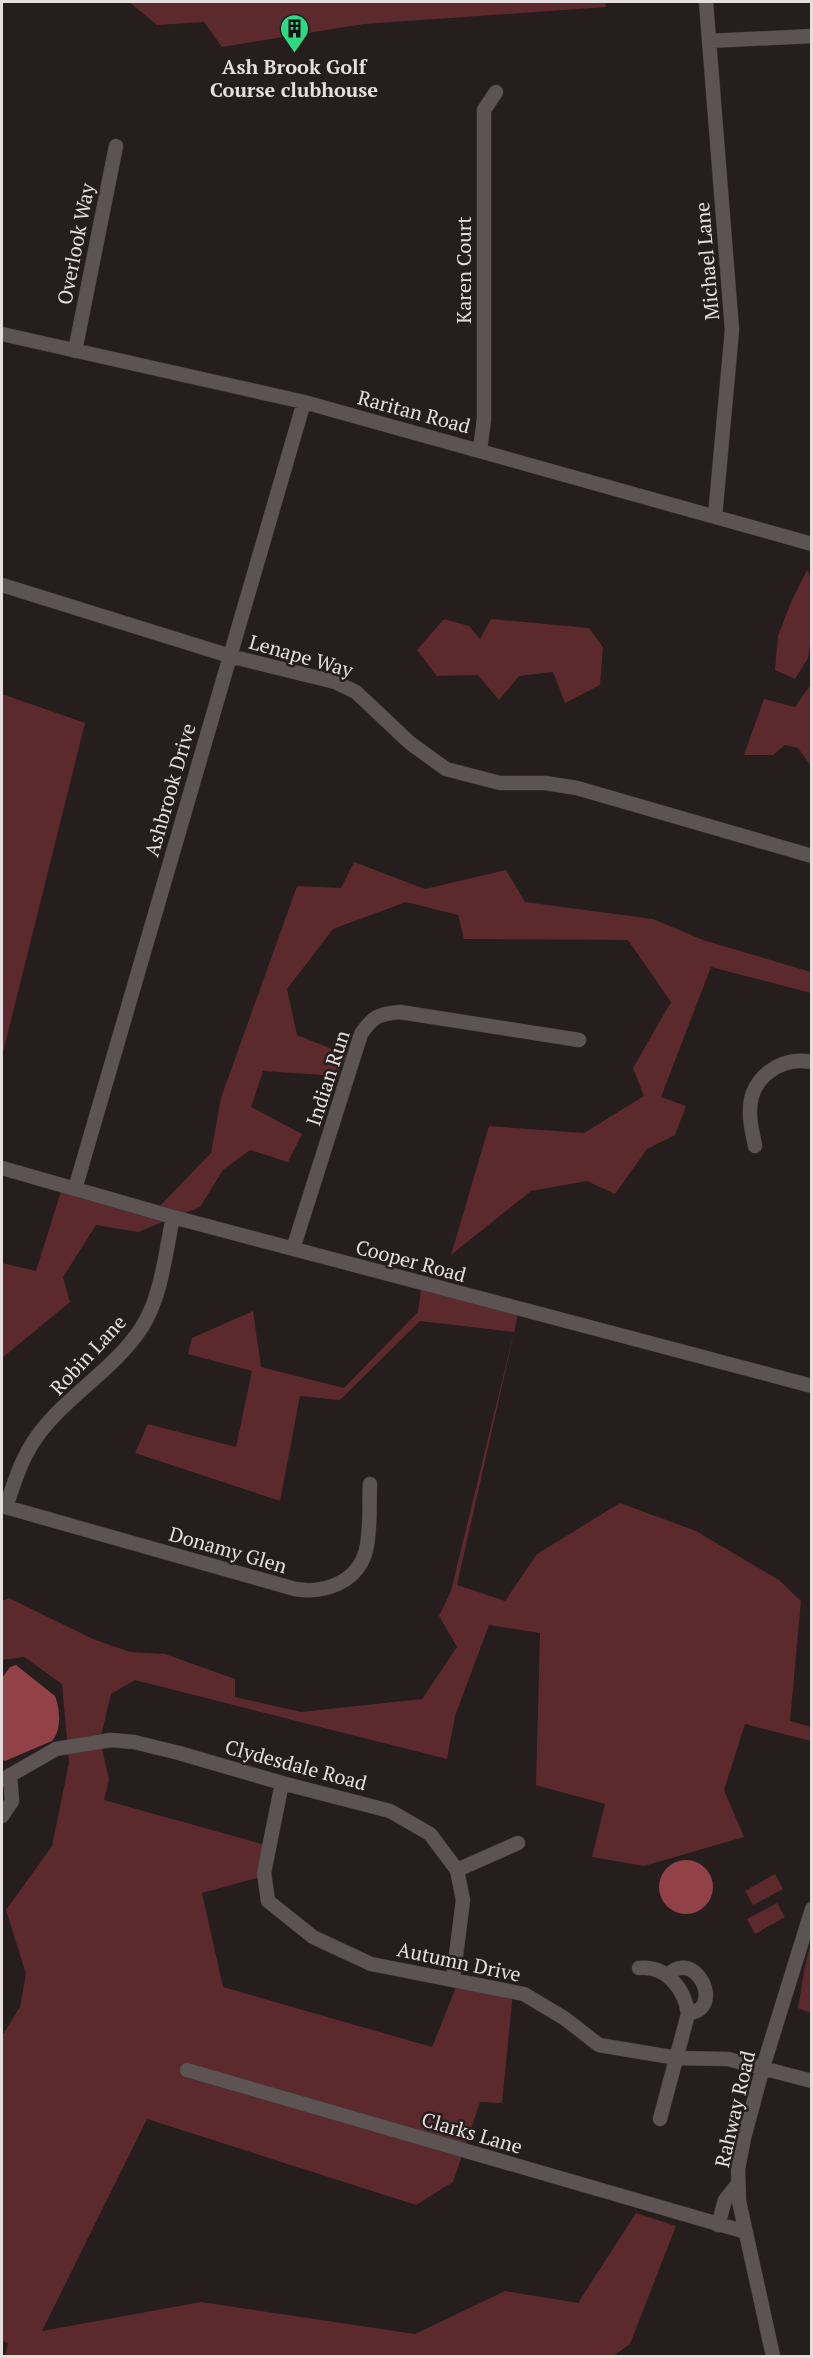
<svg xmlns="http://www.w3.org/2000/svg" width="813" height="2358" font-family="'PT Serif',serif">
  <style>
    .green { fill: #5c2a2c }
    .water { fill: #924146 }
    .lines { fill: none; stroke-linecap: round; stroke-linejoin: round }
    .minor-casing { stroke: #423b3b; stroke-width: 15 }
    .minor { stroke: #5e5353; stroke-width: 14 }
    .labels { text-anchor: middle; stroke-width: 5; stroke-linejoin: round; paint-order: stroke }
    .poi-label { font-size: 20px; font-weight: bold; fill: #e4dede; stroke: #261d1d }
    .street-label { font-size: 20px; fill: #e4dede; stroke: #261d1d }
  </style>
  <rect width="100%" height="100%" fill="#261d1d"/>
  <!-- green -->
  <path class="green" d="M129,2H605L606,7L364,24L222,47L204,22L157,25Z
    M807,570L811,578V639L808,658L795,679L775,670L778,636L792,600Z
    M444,619L469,626L480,639L491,619L589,628L603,647L600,685L565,703L553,672L519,676L499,700L478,675L437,676L417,650Z
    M811,684V766L798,748L785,745L773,755H744L764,699L795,707Z
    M2,694L85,723L2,1056Z
    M354,862L425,889L506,870L525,902L653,919L703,940L811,972V993L711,967L661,1097L686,1106L675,1135L647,1149L615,1194L587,1181L531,1191L451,1255L489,1126L584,1133L644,1096L633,1068L671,1002L628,940L464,939L458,915L406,902L333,929L287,989L297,1035L347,1055L337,1076L263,1071L251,1107L302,1134L288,1162L250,1150L223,1170L200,1207L138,1232L96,1225L63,1277L70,1302L2,1358V1263L36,1271L63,1185L153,1213L211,1153L221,1098L297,886L341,888Z
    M422,1282L520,1306L457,1585L505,1601L537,1554L620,1503L696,1531L779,1580L801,1601L790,1721L811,1727V1741L745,1724L724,1790L744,1837L644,1866L592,1857L605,1804L536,1785L540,1633L489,1625L455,1716L447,1759L135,1680L111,1694L100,1740L109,1779L104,1800L266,1845L261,1877L202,1893L223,1987L432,2047L458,1982L513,1992L502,2103L480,2102L453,2182L416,2205L147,2119L42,2331L201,2302L415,2334L505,2291L578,2303L636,2213L676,2226L630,2344L613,2356H5L8,2343L2,2341V2036L20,2007L26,1974L6,1910L52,1846L69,1763L62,1684L24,1657L2,1660V1601L9,1598L93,1639L130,1652L165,1654L235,1679V1697L301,1712L422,1699L457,1647L439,1616L451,1591L514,1332L420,1321L340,1400L300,1396L280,1501L135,1453L148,1424L236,1447L252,1371L188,1354L192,1338L253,1311L261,1367L344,1388L418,1312Z
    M775,1874L783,1889L753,1905L745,1891Z
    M777,1903L785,1917L755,1934L747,1919Z
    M811,1943V2013L798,2008L805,1966Z"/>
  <!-- water -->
  <path class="water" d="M16,1665L55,1696C60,1708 62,1730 52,1741L5,1761L2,1759V1678L10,1667Z
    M659 1887a27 27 0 1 1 54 0a27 27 0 1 1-54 0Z"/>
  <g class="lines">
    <defs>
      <path id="minor" d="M706,2L732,330L715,517
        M709,41L812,36
        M2,334L304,402L812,544
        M75,351L116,146
        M480,450L484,419V110L496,92
        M2,585L230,656L335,682L356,692L410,743L446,769L500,783H545L577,788L812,856
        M755,1146C753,1134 749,1122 750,1109C751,1077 781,1056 812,1062
        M2,1168L173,1217L812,1386
        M75,1189L304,402
        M293,1249L361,1034C373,1016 379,1014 400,1012L579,1040
        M2,1506L295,1589C325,1594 358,1582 366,1550C371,1529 369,1506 370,1484
        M6,1507C13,1486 20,1463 32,1444C58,1401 114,1371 142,1327C162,1295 165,1254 173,1217
        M2,1780L56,1749L111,1740L134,1742L179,1753L282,1783L390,1811L430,1834L457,1870L463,1900L453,1979
        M282,1783L264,1873L268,1901L313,1937L371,1964L524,1994L564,2018L599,2045L677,2058L728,2059L812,2081
        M2,1816L12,1801L10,1775
        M457,1870L518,1843
        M639,1968C666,1965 685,1989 688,2014L660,2119
        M667,1976C690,1950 717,1992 701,2008C698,2011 692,2013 688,2014
        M187,2070L746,2232
        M718,2225L725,2200L737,2185
        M773,2356L739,2201L738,2169L744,2138L763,2067L812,1909"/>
    </defs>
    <!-- minor casing -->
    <use href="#minor" class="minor-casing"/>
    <!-- minor -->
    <use href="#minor" class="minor"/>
  </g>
  <!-- icons -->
  <defs>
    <symbol id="building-pin" viewBox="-11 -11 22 30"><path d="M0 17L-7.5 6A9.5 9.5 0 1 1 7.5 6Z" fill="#30d883" stroke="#261d1d"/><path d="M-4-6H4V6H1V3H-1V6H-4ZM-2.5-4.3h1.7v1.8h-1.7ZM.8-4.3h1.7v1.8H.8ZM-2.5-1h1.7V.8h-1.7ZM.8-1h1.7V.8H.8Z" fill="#111"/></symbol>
  </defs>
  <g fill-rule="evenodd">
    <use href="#building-pin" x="278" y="12" width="33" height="45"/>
  </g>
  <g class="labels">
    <!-- poi labels -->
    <g class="poi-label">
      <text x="294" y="74">Ash Brook Golf<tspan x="294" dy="23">Course clubhouse</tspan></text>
    </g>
    <!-- street labels -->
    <g class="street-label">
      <text transform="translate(76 244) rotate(-79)" y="7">Overlook Way</text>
      <text transform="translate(707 261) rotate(-95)" y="7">Michael Lane</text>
      <text transform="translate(464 270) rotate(-90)" y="7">Karen Court</text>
      <text transform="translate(414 412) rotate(15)" y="7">Raritan Road</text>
      <text transform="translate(301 656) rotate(16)" y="7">Lenape Way</text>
      <text transform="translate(170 790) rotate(-74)" y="7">Ashbrook Drive</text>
      <text transform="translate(328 1078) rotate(-72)" y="7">Indian Run</text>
      <text transform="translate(411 1261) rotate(15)" y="7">Cooper Road</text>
      <text transform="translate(88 1355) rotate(-47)" y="7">Robin Lane</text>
      <text transform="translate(228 1550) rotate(16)" y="7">Donamy Glen</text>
      <text transform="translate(296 1765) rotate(15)" y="7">Clydesdale Road</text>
      <text transform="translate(459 1962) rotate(12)" y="7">Autumn Drive</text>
      <text transform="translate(735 2109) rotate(-77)" y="7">Rahway Road</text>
      <text transform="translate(472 2133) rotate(16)" y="7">Clarks Lane</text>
    </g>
  </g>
  <!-- border -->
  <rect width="813" height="2358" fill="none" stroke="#e4dede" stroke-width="6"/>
</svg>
